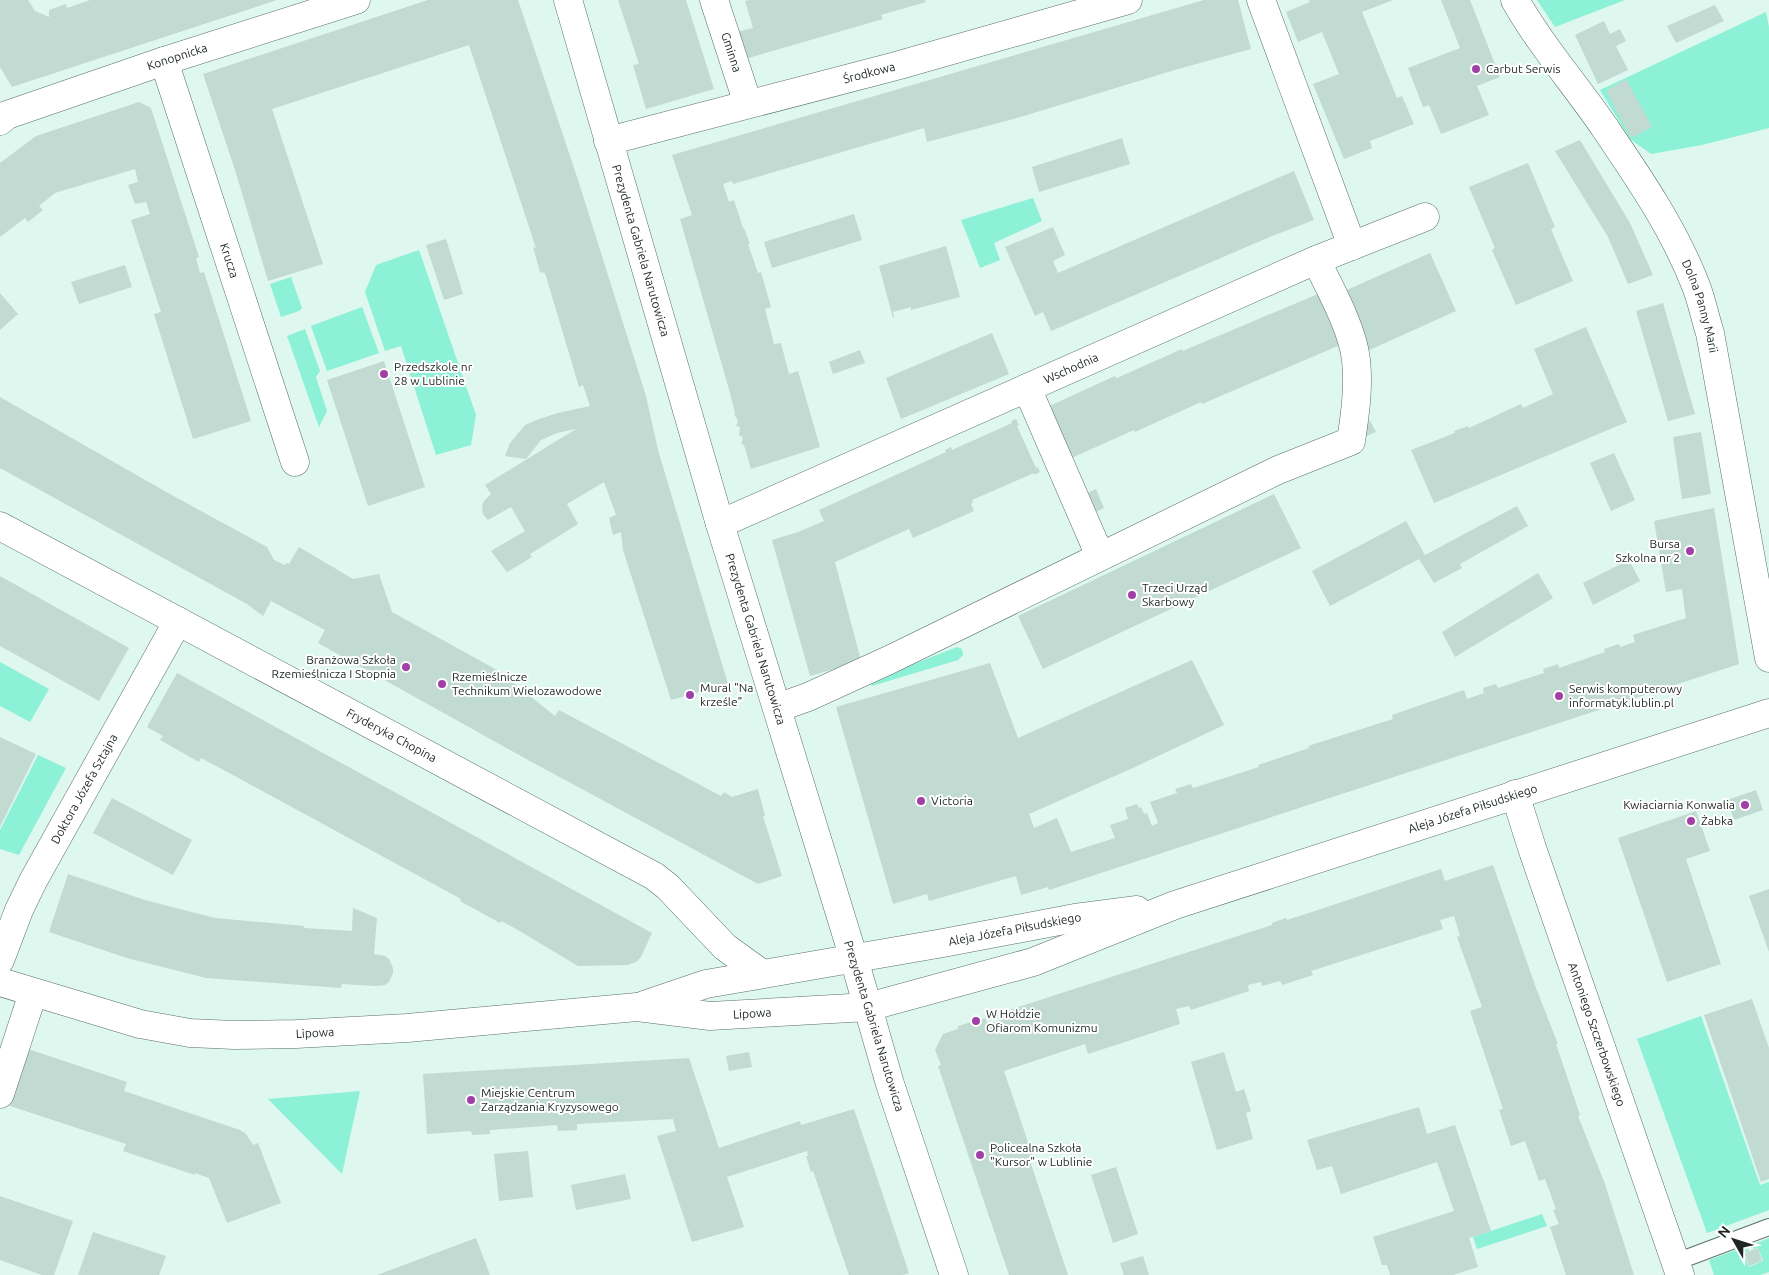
<svg xmlns="http://www.w3.org/2000/svg" width="1769" height="1275" font-family="Ubuntu,sans-serif">
  <style>
    .green { fill: #8cf1d7 }
    .building { fill: #c1dad2 }
    .lines { fill: none; stroke-linecap: round; stroke-linejoin: round }
    .lane-casing { stroke: #596f68; stroke-width: 18 }
    .street-casing { stroke: #596f68; stroke-width: 29 }
    .secondary-casing { stroke: #596f68; stroke-width: 29 }
    .lane { stroke: #fff; stroke-width: 16 }
    .street { stroke: #fff; stroke-width: 28 }
    .secondary { stroke: #fff; stroke-width: 28 }
    .poi-dot { fill: #a040a7; stroke: #fff; stroke-width: 2 }
    .labels { text-anchor: middle; stroke-width: 4; stroke-linejoin: round; paint-order: stroke }
    .street-label { font-size: 12px; fill: #1d2623; stroke: #fff }
    .poi-label { font-size: 12px; fill: #1d2623; stroke: #fff; text-anchor: start }
  </style>
  <rect width="100%" height="100%" fill="#def7ef"/>
  <!-- green -->
  <path class="green" d="M1537,0H1625L1555,27Z
    M1766,12L1769,27V128L1702,145L1651,154L1630,139L1600,90Z
    M1033,198L1042,221L994,243L1000,260L980,268L961,220Z
    M419,250L476,415L471,445L436,455L401,346L385,351L365,292L376,265Z
    M291,277L302,308L299,311L281,317L270,284Z
    M362,307L379,353L327,371L311,326Z
    M305,329L320,371L316,377L327,411L319,427L287,336Z
    M957,647L962,649L963,655L958,660L872,686L870,681Z
    M0,662L49,689L30,722L0,706Z
    M38,755L66,768L19,855L0,849V830Z
    M1701,1016L1760,1185L1769,1182V1210L1707,1233L1637,1039Z
    M360,1091L342,1174L268,1099Z
    M1542,1214L1547,1226L1477,1249L1473,1237Z
    M1769,1238V1272L1760,1275H1714L1709,1260L1747,1246L1749,1251L1743,1253L1749,1267L1763,1261L1758,1248L1753,1249L1752,1245Z"/>
  <!-- building -->
  <path class="building" d="M0,0H28L35,11L49,17V10L66,4L67,8L90,0H277L12,87L0,67Z
    M428,0H518L579,183L646,396L658,450L728,684L671,700L623,550L621,532L613,535L609,518L616,515L604,482L567,504L578,524L530,554L532,557L507,572L491,551L525,531L511,507L488,520L483,514L482,506L484,501L491,494L485,485L576,429L557,433L541,440L526,459L505,456L510,443L525,425L539,419L558,413L590,406L583,385L579,387L545,273L540,272L533,247L536,248L469,45L272,109L323,264L268,281L236,173L203,74Z
    M618,0H686L714,89L646,109L633,65L639,64Z
    M749,0H925L926,2L881,15L883,19L745,59L737,32L753,28L745,1Z
    M1204,0H1238L1251,49L1178,69L1017,118L927,142L924,128L733,184L732,181L723,184L729,202L734,200L743,228H744L750,244H748L758,273L761,272L771,307L765,309L774,344L781,343L789,374L798,371L820,447L751,469L744,445L741,444L743,439L742,436H739L740,427L736,426L738,421L734,414L735,413L730,393L680,219L692,215L672,155Z
    M1309,0H1393L1362,12L1397,98L1402,96L1414,124L1370,141L1372,148L1344,159L1313,84L1339,74L1322,32L1298,42L1286,12L1310,2Z
    M1441,0H1470L1500,77L1477,86L1489,115L1441,134L1429,105L1423,107L1408,68L1460,48Z
    M1715,5L1724,21L1676,43L1667,26Z
    M1604,21L1610,34L1620,29L1626,41L1616,46L1628,70L1598,84L1575,35Z
    M1626,79L1652,127L1631,138L1606,91Z
    M139,102L151,108L199,257L196,258L200,273L204,272L251,421L193,439L154,314L161,312L131,220L150,214L146,202L135,204L128,185L138,182L135,169L55,193L39,206L43,210L28,222L25,218L0,237V163L36,136Z
    M1122,138L1130,164L1039,192L1032,167Z
    M1580,140L1630,223L1653,275L1628,284L1608,237L1555,151Z
    M1528,163L1555,227L1551,229L1573,281L1516,305L1492,250L1495,248L1469,187Z
    M1294,171L1314,220L1272,236L1051,331L1043,312L1035,316L1005,247L1053,227L1065,255L1053,261L1058,273Z
    M854,214L862,240L772,268L764,242Z
    M446,239L463,294L444,300L426,245Z
    M946,246L960,297L911,310V307L893,312L894,317L893,318L879,266Z
    M1430,253L1456,311L1365,352L1340,293Z
    M125,265L132,287L79,304L71,282Z
    M0,293L18,314L0,330Z
    M1318,294L1340,345L1202,404L1201,402L1135,432L1134,430L1067,460L1045,408L1115,376L1116,378H1117L1182,349L1183,351L1185,350Z
    M1663,303L1695,414L1668,421L1636,311Z
    M1586,327L1627,422L1434,503L1411,450L1455,433L1454,431L1468,426L1469,428L1521,404L1523,408L1553,394L1534,349Z
    M992,333L1009,374L901,419L886,378Z
    M860,350L865,363L833,374L829,362Z
    M384,361L425,487L368,506L327,380Z
    M0,397L168,493L267,547L274,560L285,565L287,563L289,564L299,547L353,579L379,574L392,612L506,675V677L555,716L559,710L721,796L724,792L732,797L758,789L765,816H763L782,876L758,884L528,760L318,643L325,630L271,601L263,616L247,604L0,468Z
    M1016,419L1019,425L1017,426L1036,468L1038,467L1040,472L1034,475V473L972,500L973,502L971,504L974,511L913,538L909,529L835,562L861,661L810,676L772,540L798,532L824,521L819,510L946,452L945,450L951,447L952,450L1012,423L1011,421Z
    M1370,421L1376,432L1366,436L1360,425Z
    M1701,432L1711,494L1682,499L1673,437Z
    M1614,453L1635,500L1611,511L1590,463Z
    M1096,489L1104,508L1090,515L1081,496Z
    M1274,494L1301,548L1043,669L1018,616Z
    M1517,506L1528,526L1460,564L1462,568L1434,583L1419,559L1330,606L1312,571L1406,521L1425,555Z
    M1714,508L1739,664L1049,890L1048,887L1021,895L1016,876L929,901L927,894L893,904L836,707L990,663L1018,738L1192,660L1224,725L1135,767L1029,814L1034,828L1057,818L1071,852L1115,838L1110,825L1128,819L1125,808L1137,804L1139,808L1141,807L1144,814L1147,813L1152,826L1158,823L1150,802L1177,793L1175,789L1191,784L1193,788L1259,767L1258,765L1309,748L1308,746L1393,719L1392,715L1464,690L1467,699L1484,693L1483,688L1496,684L1498,688L1544,673L1543,669L1558,664L1559,668L1605,652L1604,649L1619,644L1620,647L1635,642L1633,635L1686,618L1682,589L1666,592L1654,521Z
    M1629,560L1640,581L1593,605L1583,583Z
    M1538,573L1553,598L1455,657L1442,632Z
    M0,576L129,648L99,701L0,646Z
    M177,673L652,933L641,957L636,962L628,965L578,966L518,930L501,921L500,923L460,901L461,899L220,768L201,758L199,762L160,740L163,736L147,727Z
    M0,737L36,754L0,827Z
    M1756,790L1763,810L1734,820L1727,800Z
    M112,798L192,840L173,875L93,833Z
    M1696,811L1710,851L1686,859L1721,964L1667,982L1618,838Z
    M1493,865L1536,988L1558,1044H1556L1580,1115L1578,1116L1605,1184L1634,1275H1566L1550,1227L1559,1224L1553,1210L1556,1209L1545,1179L1539,1181L1525,1141L1511,1146L1499,1110L1503,1109L1470,1011L1482,1007L1457,937L1460,936L1454,916L1440,920L1443,929L1311,971L1313,975L1282,985L1280,981L1262,986L1261,982L1248,985L1249,991L1191,1010L1189,1006L1176,1009L1180,1024L1088,1054L1085,1044L1004,1071L1033,1157L1029,1158L1068,1275H1009L938,1066L941,1065L935,1050L943,1034L958,1029V1026L985,1018L988,1024L1001,1020L1000,1013L1272,925V923L1286,918L1287,920L1312,912L1441,869L1445,881Z
    M68,874L145,900L215,918L304,926V928L352,931L353,908L377,918L374,954L385,956L389,959L393,968V973L389,982L385,985L376,986L342,984L341,988L206,978L127,958L49,932Z
    M1769,889V952L1749,896Z
    M1752,999L1769,1048V1179L1761,1182L1704,1015Z
    M28,1049L127,1082L124,1091L240,1130L246,1134L253,1145L258,1143L281,1203L227,1223L209,1178L195,1173V1175L123,1151L126,1144L10,1106Z
    M749,1052L752,1067L729,1071L726,1056Z
    M1224,1052L1236,1092L1244,1089L1251,1111L1246,1113L1253,1139L1217,1150L1191,1062Z
    M689,1058L719,1148L800,1121L801,1125L854,1109L909,1273L903,1275H849L813,1171L811,1172L806,1156H808L807,1151L727,1177L744,1227L692,1242L657,1136L676,1131L673,1119L577,1124V1130L558,1131L557,1125L490,1130V1134L472,1135L471,1131L427,1134L423,1074Z
    M1419,1107L1427,1134L1455,1125L1491,1231L1469,1238L1478,1267L1453,1275H1390L1387,1265H1382L1373,1237L1454,1211L1437,1162L1341,1194L1332,1166L1317,1170L1307,1140Z
    M528,1151L533,1197L499,1201L494,1154Z
    M1116,1167L1138,1234L1113,1243L1091,1175Z
    M625,1174L631,1199L576,1210L571,1185Z
    M0,1196L73,1221L54,1275H42L0,1260Z
    M93,1232L166,1256L159,1275H78Z
    M476,1238L490,1275H377Z
    M1758,1248L1762,1261L1749,1266L1744,1253Z
    M1143,1256L1149,1275H1124L1120,1263Z"/>
  <g class="lines">
    <defs>
      <path id="lane" d="M1676,1262L1769,1227"/>
      <g id="street">
        <path id="s1" d="M568,0L720,524L854,959"/>
        <path id="s2" d="M714,0L748,104"/>
        <path d="M1261,0L1352,246"/>
        <path id="s3" d="M1515,0C1541,46 1575,84 1605,128C1639,178 1674,229 1696,286C1702,301 1705,318 1710,333L1769,658"/>
        <path id="s4" d="M164,61L295,462"/>
        <path id="s5" d="M0,121L7,115L164,61L356,0"/>
        <path id="s6" d="M608,141L896,66L1128,0"/>
        <path d="M1027,388L1100,556"/>
        <path id="s7" d="M720,524L1316,260L1425,217"/>
        <path id="s8" d="M0,526L654,876L668,887L725,947L761,973"/>
        <path d="M777,708L808,697L889,660L1278,470L1351,441C1355,415 1359,387 1356,360C1353,330 1330,288 1316,260"/>
        <path id="s9" d="M1515,794L1532,848L1680,1275"/>
        <path id="s10" d="M0,960L19,910L33,881L178,621"/>
        <path d="M0,1094L33,993"/>
      </g>
      <g id="secondary">
        <path d="M854,959L890,1084L954,1275"/>
        <path id="s11" d="M0,982L140,1024L190,1033L234,1035L296,1034L407,1028L637,1007L710,1016L868,1007L1033,962L1175,905L1769,713"/>
        <path id="s12" d="M644,1005L706,984L943,943L1075,918L1137,910"/>
      </g>
    </defs>
    <!-- lane casing -->
    <use href="#lane" class="lane-casing"/>
    <!-- street casing -->
    <use href="#street" class="street-casing"/>
    <!-- secondary casing -->
    <use href="#secondary" class="secondary-casing"/>
    <!-- lane -->
    <use href="#lane" class="lane"/>
    <!-- street -->
    <use href="#street" class="street"/>
    <!-- secondary -->
    <use href="#secondary" class="secondary"/>
  </g>
  <!-- markers -->
  <g class="poi-dot">
    <circle cx="1476" cy="69" r="5"/>
    <circle cx="384" cy="374" r="5"/>
    <circle cx="1690" cy="551" r="5"/>
    <circle cx="1132" cy="595" r="5"/>
    <circle cx="406" cy="667" r="5"/>
    <circle cx="442" cy="684" r="5"/>
    <circle cx="690" cy="695" r="5"/>
    <circle cx="1559" cy="696" r="5"/>
    <circle cx="921" cy="801" r="5"/>
    <circle cx="1745" cy="805" r="5"/>
    <circle cx="1691" cy="821" r="5"/>
    <circle cx="976" cy="1021" r="5"/>
    <circle cx="471" cy="1100" r="5"/>
    <circle cx="980" cy="1155" r="5"/>
  </g>
  <g class="labels">
    <!-- street labels -->
    <g class="street-label">
      <text dy="4" stroke="none"><textPath href="#s2" startOffset="55">Gminna</textPath></text>
      <text dy="4" stroke="none"><textPath href="#s5" startOffset="189">Konopnicka</textPath></text>
      <text dy="4" stroke="none"><textPath href="#s6" startOffset="270">Środkowa</textPath></text>
      <text dy="4" stroke="none"><textPath href="#s1" startOffset="261">Prezydenta Gabriela Narutowicza</textPath></text>
      <text dy="4" stroke="none"><textPath href="#s4" startOffset="210">Krucza</textPath></text>
      <text dy="4" stroke="none"><textPath href="#s3" startOffset="360">Dolna Panny Marii</textPath></text>
      <text dy="4" stroke="none"><textPath href="#s7" startOffset="384">Wschodnia</textPath></text>
      <text dy="4" stroke="none"><textPath href="#s1" startOffset="666">Prezydenta Gabriela Narutowicza</textPath></text>
      <text dy="4" stroke="none"><textPath href="#s8" startOffset="444">Fryderyka Chopina</textPath></text>
      <text dy="4" stroke="none"><textPath href="#s10" startOffset="191">Doktora Józefa Sztajna</textPath></text>
      <text dy="4" stroke="none"><textPath href="#s11" startOffset="1514">Aleja Józefa Piłsudskiego</textPath></text>
      <text dy="4" stroke="none"><textPath href="#s12" startOffset="379">Aleja Józefa Piłsudskiego</textPath></text>
      <text dy="4" stroke="none"><textPath href="#s11" startOffset="761">Lipowa</textPath></text>
      <text transform="translate(874 1026) rotate(73)" y="4">Prezydenta Gabriela Narutowicza</text>
      <text dy="4" stroke="none"><textPath href="#s11" startOffset="322">Lipowa</textPath></text>
      <text dy="4" stroke="none"><textPath href="#s9" startOffset="254">Antoniego Szczerbowskiego</textPath></text>
    </g>
    <!-- poi labels -->
    <g class="poi-label">
      <text x="1486" y="73">Carbut Serwis</text>
      <text x="394" y="371">Przedszkole nr<tspan x="394" dy="14">28 w Lublinie</tspan></text>
      <text x="1680" y="548" text-anchor="end">Bursa<tspan x="1680" dy="14">Szkolna nr 2</tspan></text>
      <text x="1142" y="592">Trzeci Urząd<tspan x="1142" dy="14">Skarbowy</tspan></text>
      <text x="396" y="664" text-anchor="end">Branżowa Szkoła<tspan x="396" dy="14">Rzemieślnicza I Stopnia</tspan></text>
      <text x="452" y="681">Rzemieślnicze<tspan x="452" dy="14">Technikum Wielozawodowe</tspan></text>
      <text x="700" y="692">Mural "Na<tspan x="700" dy="14">krześle"</tspan></text>
      <text x="1569" y="693">Serwis komputerowy<tspan x="1569" dy="14">informatyk.lublin.pl</tspan></text>
      <text x="931" y="805">Victoria</text>
      <text x="1735" y="809" text-anchor="end">Kwiaciarnia Konwalia</text>
      <text x="1701" y="825">Żabka</text>
      <text x="986" y="1018">W Hołdzie<tspan x="986" dy="14">Ofiarom Komunizmu</tspan></text>
      <text x="481" y="1097">Miejskie Centrum<tspan x="481" dy="14">Zarządzania Kryzysowego</tspan></text>
      <text x="990" y="1152">Policealna Szkoła<tspan x="990" dy="14">"Kursor" w Lublinie</tspan></text>
    </g>
  </g>
  <!-- north arrow -->
  <g transform="translate(1734 1240) rotate(309)" stroke="#ffffff" stroke-width="4" paint-order="stroke">
  <path d="M0-4L9 19L0 12L-9 19Z" fill="#1d2623"/>
  <text y="-8" font-size="14" font-weight="bold" text-anchor="middle" fill="#1d2623">N</text>
  </g>
</svg>
